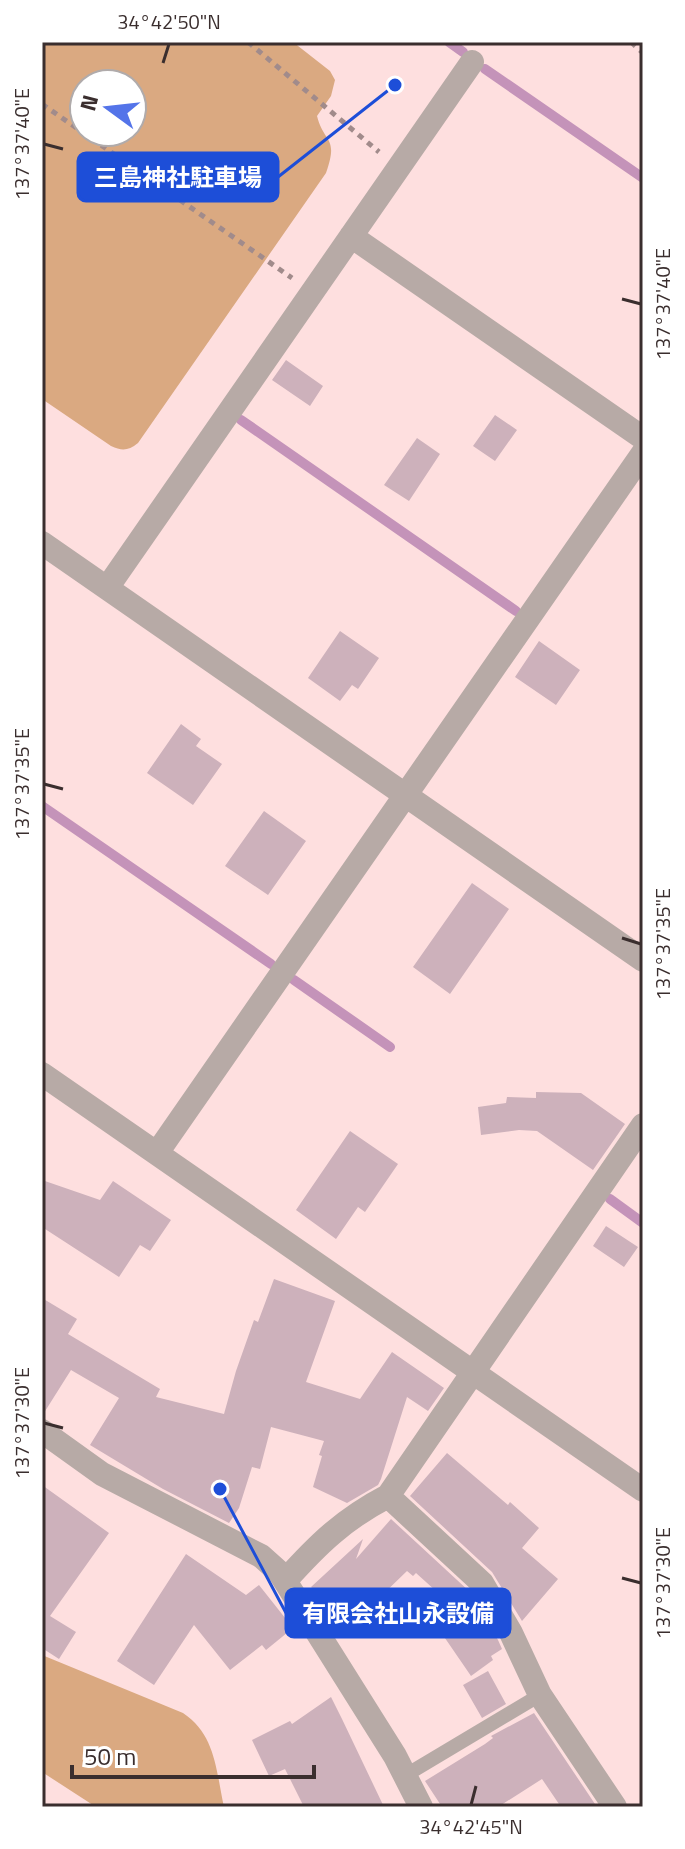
<svg xmlns="http://www.w3.org/2000/svg" width="685" height="1849" font-family="'Titillium Web','Noto Sans JP',sans-serif">
  <style>
    .forest { fill: #daa981; fill-rule: evenodd }
    .lines { fill: none; stroke-linecap: round; stroke-linejoin: round }
    .stream { stroke: #c493b9; stroke-width: 10 }
    .building { fill: #cdb1bb }
    .path { stroke: #a18b8b; stroke-width: 5; stroke-dasharray: 6 6; stroke-linecap: butt }
    .service { stroke: #b7aaa6; stroke-width: 14 }
    .minor { stroke: #b7aaa6; stroke-width: 24 }
    .ticks { fill: none; stroke: #3a2e2e; stroke-width: 3 }
    .leader { fill: none; stroke: #1d4ed8; stroke-width: 3 }
    .callout-dot { fill: #1d4ed8; stroke: #fff; stroke-width: 3 }
    .callout { fill: #1d4ed8; stroke: #1d4ed8; stroke-width: 3 }
    .callout-label { font-size: 24px; text-anchor: middle; font-weight: bold; fill: #fff }
    .neatline { fill: none; stroke: #3a2e2e; stroke-width: 3 }
    .ticks-label { font-size: 20px; text-anchor: middle; fill: #3a2e2e }
  </style>
  <rect width="100%" height="100%" fill="#fedfdf"/>
  <!-- forest -->
  <path class="forest" d="M42,42H293L330,71L335,80L331,96L317,116C324,144 339,136 326,173L138,443C128,451 122,451 111,446L42,399ZM84,84H132V132H84Z
    M42,1655L183,1713C216,1735 216,1771 224,1807H96L42,1772Z"/>
  <g class="lines">
    <!-- stream -->
    <path class="stream" d="M449,42L463,52
      M485,69L643,178
      M241,420L516,611
      M42,806L271,964
      M294,980L390,1047
      M610,1199L643,1223"/>
  </g>
  <!-- building -->
  <path class="building" d="M286,360L323,386L310,406L272,380Z
    M495,415L517,430L495,461L473,446Z
    M417,438L440,454L409,501L384,485Z
    M340,631L379,658L358,689L352,685L340,701L308,678Z
    M539,641L580,670L556,705L515,677Z
    M181,724L201,739L196,746L222,764L193,805L147,773Z
    M264,811L306,841L268,895L225,866Z
    M472,883L509,909L450,994L413,967Z
    M536,1092L581,1093L625,1124L593,1170L537,1131L519,1130L481,1135L478,1107L506,1103L507,1097L536,1098Z
    M350,1131L398,1164L365,1212L358,1207L336,1239L296,1210Z
    M42,1180L100,1200L113,1181L171,1220L150,1251L140,1245L119,1277L42,1227Z
    M606,1226L638,1247L624,1267L593,1246Z
    M274,1279L335,1301L306,1382L360,1399L392,1352L444,1388L428,1411L407,1397L381,1479L378,1485L347,1503L313,1487L322,1456L319,1455L324,1441L271,1427L260,1469L252,1467L239,1508L229,1523L163,1489L90,1445L119,1398L71,1370L42,1416V1298L77,1319L68,1334L160,1389L156,1397L224,1414L236,1371L254,1320L258,1322Z
    M447,1453L508,1505L510,1502L539,1528L522,1548L558,1579L522,1621L492,1572L410,1496Z
    M42,1485L109,1533L50,1616L76,1632L59,1659L42,1648Z
    M391,1519L470,1592L498,1640L502,1649L491,1656L493,1660L471,1676L436,1625L457,1610L416,1573L413,1576L407,1571L375,1602L370,1597L344,1621L311,1587L363,1539L356,1559Z
    M186,1554L246,1595L259,1585L293,1628L266,1650L262,1645L230,1670L194,1625L154,1685L117,1661Z
    M488,1671L506,1704L482,1718L463,1685Z
    M331,1697L342,1719L384,1807H304L285,1769L269,1776L252,1740L290,1721L292,1724Z
    M534,1713L597,1807H561L542,1779L498,1807H442L425,1781L485,1744L493,1738L491,1736Z"/>
  <g class="lines">
    <!-- path -->
    <path class="path" d="M248,42L379,152
      M631,42L643,53
      M42,104L292,278"/>
    <!-- service -->
    <path class="service" d="M406,1775L540,1695"/>
    <!-- minor -->
    <path class="minor" d="M351,236L643,438
      M42,543L643,960
      M107,588L472,62
      M42,1074L643,1490
      M157,1153L643,453
      M42,1431L102,1474L261,1556L280,1573L395,1756L421,1807
      M388,1496L482,1583L511,1633L540,1695L615,1807
      M285,1581C318,1544 344,1519 388,1496L643,1125"/>
  </g>
  <!-- ticks -->
  <path class="ticks" d="M163,63L169,44M44,144L63,149M622,299L641,304M44,784L63,789M622,938L641,944M44,1423L63,1428M622,1578L641,1583M471,1805L476,1786"/>
  <!-- callouts -->
  <path class="leader" d="M395 85L278 177M220 1489L286 1613"/>
  <g class="callout-dot">
    <circle cx="395" cy="85" r="8"/>
    <circle cx="220" cy="1489" r="8"/>
  </g>
  <g class="callout">
    <rect x="78" y="153" width="200" height="48" rx="8"/>
    <rect x="286" y="1589" width="224" height="48" rx="8"/>
  </g>
  <g class="callout-label">
    <text x="178" y="186">三島神社駐車場</text>
    <text x="398" y="1622">有限会社山永設備</text>
  </g>
  <!-- border -->
  <rect width="685" height="1849" fill="none" stroke="#ffffff" stroke-width="88"/>
  <!-- north arrow -->
  <g transform="translate(108 108) rotate(285)"><circle r="38" fill="#ffffff" stroke="#b0abab" stroke-width="2"/>
  <path d="M0-6L14 30L0 20L-14 30Z" fill="#5474e9"/>
  <text y="-12" font-size="22" font-weight="bold" text-anchor="middle" fill="#3a2e2e">N</text>
  </g>
  <!-- scale -->
  <path d="M72 1765v12h242v-12" fill="none" stroke="#3a2e2e" stroke-width="4"/>
  <text x="84" y="1765" font-size="24" fill="#3a2e2e" stroke="#ffffff" stroke-width="6" paint-order="stroke">50 m</text>
  <rect x="44" y="44" width="597" height="1761" class="neatline"/>
  <g class="ticks-label">
    <text x="169" y="29">34°42'50"N</text>
    <text transform="translate(22 144) rotate(-90)" y="7">137°37'40"E</text>
    <text transform="translate(663 304) rotate(-90)" y="7">137°37'40"E</text>
    <text transform="translate(22 784) rotate(-90)" y="7">137°37'35"E</text>
    <text transform="translate(663 944) rotate(-90)" y="7">137°37'35"E</text>
    <text transform="translate(22 1423) rotate(-90)" y="7">137°37'30"E</text>
    <text transform="translate(663 1583) rotate(-90)" y="7">137°37'30"E</text>
    <text x="471" y="1834">34°42'45"N</text>
  </g>
</svg>
